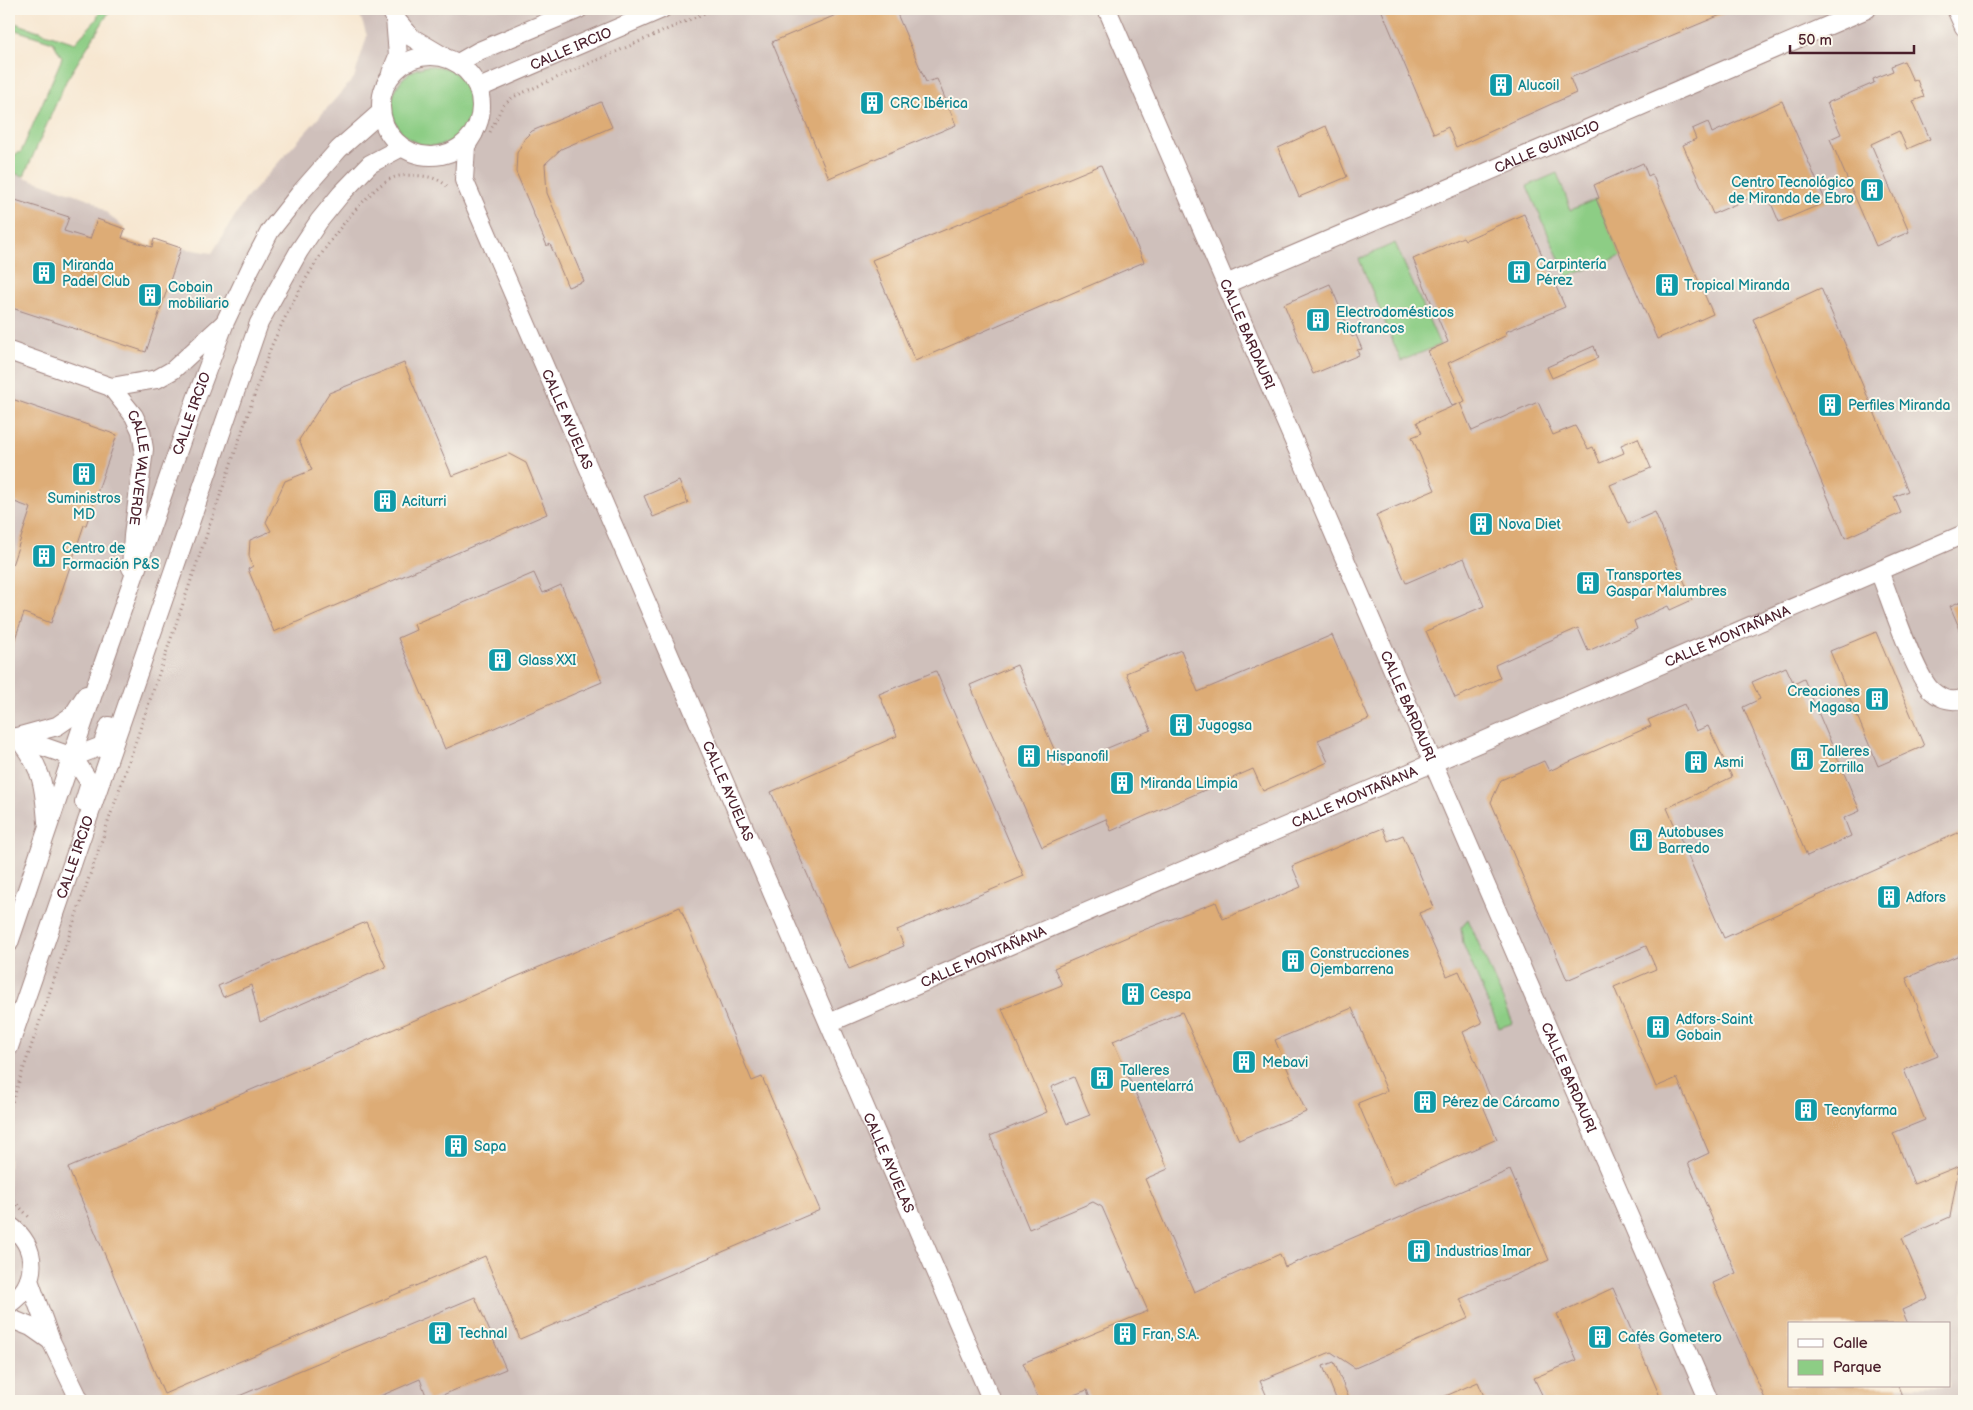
<svg xmlns="http://www.w3.org/2000/svg" width="1973" height="1410" font-family="'Balsamiq Sans',sans-serif">
  <style>
    .industrial { fill: #cfc0bb; fill-rule: evenodd }
    .green { fill: #8dcd85; stroke: #6c7658 }
    .building { fill: #ddac76; fill-rule: evenodd }
    .lines { fill: none; stroke-linecap: round; stroke-linejoin: round }
    .minor-casing { stroke: #a0837e; stroke-width: 20 }
    .path { stroke: #a0837e; stroke-width: 3; stroke-dasharray: 1 4; stroke-linecap: butt }
    .minor { stroke: #fff; stroke-width: 18 }
    .labels { text-anchor: middle; stroke-width: 4; stroke-linejoin: round; paint-order: stroke }
    .street-label { font-size: 14px; fill: #4a1f2b; stroke: #fbf7ec }
    .culture-label { font-size: 14px; fill: #0d838f; stroke: #fbf7ec; text-anchor: start }
  </style>
  <rect width="100%" height="100%" fill="#fbf7ec"/>
  <filter id="ink" filterUnits="userSpaceOnUse"><feTurbulence type="fractalNoise" baseFrequency=".02" numOctaves="2"/><feDisplacementMap in="SourceGraphic" scale="10" xChannelSelector="R" yChannelSelector="G"/><feConvolveMatrix kernelMatrix="1 2 1 2 8 2 1 2 1" color-interpolation-filters="sRGB"/></filter>
  <filter id="wash" filterUnits="userSpaceOnUse"><feTurbulence type="fractalNoise" baseFrequency=".0096" numOctaves="4" result="noise"/><feDisplacementMap in="SourceGraphic" scale="20" xChannelSelector="R" yChannelSelector="G"/><feGaussianBlur stdDeviation="1.12" result="paint"/><feColorMatrix in="noise" values="0 0 0 0 0 0 0 0 0 0 0 0 0 0 0 0 0 1.4 0 .05"/><feComposite in="paint" operator="in"/></filter>
  <g filter="url(#wash)">
    <rect width="100%" height="100%" fill="#f7e7d1"/>
    <!-- industrial -->
    <path class="industrial" d="M358,9H1964V1401H9V172L92,200L125,229L123,238L152,247L181,248L212,253L245,200L354,78L367,36ZM1789,1324H1949V1386H1789Z"/>
    <!-- green -->
    <path class="green" d="M101,9H111L66,81L24,176L9,172V157L21,152L62,58L53,42L9,28V21L75,43L96,20Z
      M392 106a40 40 0 1 1 80 0a40 40 0 1 1-80 0Z
      M1557,173L1571,210L1596,199L1621,256L1567,277L1527,186Z
      M1395,243L1440,345L1401,361L1359,259Z
      M1468,919L1513,1023L1499,1028L1463,944L1461,927Z"/>
    <g id="blocks">
      <!-- building -->
      <path class="building" d="M850,9H895L926,82L937,79L956,125L829,178L772,42Z
        M1381,9H1735L1570,78L1576,93L1456,147L1448,127L1434,134Z
        M1904,61L1913,81L1917,80L1924,97L1913,101L1930,139L1907,149L1899,131L1871,144L1909,232L1876,246L1830,139L1841,134L1827,103L1874,83L1873,79L1893,71L1891,66Z
        M1782,101L1826,202L1779,222L1766,191L1713,214L1683,145L1696,139L1692,129L1708,122L1712,133Z
        M601,102L612,127L561,149L545,164L547,193L584,281L568,287L550,244L547,246L516,172L517,153L525,138L532,131Z
        M1326,126L1347,177L1299,197L1278,148Z
        M1643,163L1648,176L1652,174L1713,314L1657,339L1596,199L1599,198L1594,185Z
        M1101,165L1144,262L915,361L872,260Z
        M9,198L69,217L64,231L90,239L97,219L125,229L122,238L152,247L154,239L181,248L146,352L9,307Z
        M1524,214L1565,307L1505,332L1507,335L1448,363L1465,401L1452,406L1428,351L1448,342L1413,259L1463,237L1465,240Z
        M1330,284L1352,337L1356,335L1362,349L1357,350L1359,355L1313,374L1284,304Z
        M1821,288L1908,491L1894,497L1901,513L1845,538L1753,319Z
        M1594,346L1598,358L1552,378L1547,367Z
        M404,363L452,476L509,454L526,463L547,514L274,632L248,569L253,566L249,556L250,540L271,531L266,522L285,481L312,470L299,440L329,393Z
        M9,398L117,435L86,525H84L51,623L24,613L11,650H9V574L31,508L9,500Z
        M1538,402L1553,435L1575,426L1588,449L1593,447L1600,463L1624,453L1621,445L1638,438L1651,468L1610,485L1628,524L1655,512L1692,600L1670,610L1668,606L1634,621L1637,629L1588,651L1578,628L1495,665L1500,678L1455,698L1426,631L1484,606L1464,558L1406,583L1376,515L1435,490L1412,437L1422,433L1417,422L1460,403L1472,431Z
        M679,481L688,503L653,517L644,496Z
        M534,573L543,593L561,585L602,682L445,749L398,638L416,630L414,624Z
        M1964,600V639L1950,606Z
        M1876,632L1924,746L1878,766L1830,651Z
        M1332,635L1369,719L1318,740L1328,762L1263,791L1253,769L1111,831L1106,819L1042,847L970,685L1017,665L1062,767L1151,730L1126,673L1181,650L1198,692Z
        M1786,667L1794,684L1804,679L1860,811L1844,818L1851,836L1807,856L1743,707L1760,699L1752,682Z
        M936,671L1024,876L897,930L904,946L849,969L771,792L897,736L879,694Z
        M1684,704L1696,731L1708,726L1732,777L1667,808L1724,938L1960,832L1964,842V953L1906,978L1938,1056L1904,1070L1925,1120L1893,1133L1914,1184L1959,1166L1950,1217L1902,1238L1928,1298L1902,1310L1908,1324H1789V1386H1898L1904,1401H1766L1713,1283L1736,1273L1688,1163L1709,1153L1677,1078L1656,1087L1614,987L1656,969L1646,946L1567,980L1491,802L1501,780L1544,761L1549,771L1651,726L1648,720Z
        M1383,828L1388,841L1403,835L1434,907L1419,913L1447,976L1459,971L1482,1023L1463,1032L1492,1101L1483,1106L1497,1139L1393,1185L1358,1103L1387,1091L1352,1008L1275,1040L1306,1112L1239,1140L1182,1012L1113,1041L1168,1169L1145,1179L1194,1292L1280,1254L1285,1267L1510,1170L1549,1260L1460,1299L1469,1318L1355,1368L1331,1352L1260,1381L1269,1401H1091L1087,1390L1058,1401H1039L1023,1363L1148,1311L1102,1207L1093,1202L1029,1229L990,1136L1047,1112L1002,1009L1062,985L1054,968L1146,929L1216,902L1223,919L1301,887L1292,866ZM1074,1077L1090,1115L1067,1124L1051,1087Z
        M680,907L752,1081L762,1077L820,1210L520,1339L485,1256L164,1394L68,1168Z
        M366,922L386,967L260,1022L251,985L223,997L218,986Z
        M1613,1288L1662,1401H1545L1534,1378L1577,1360L1557,1314Z
        M475,1297L506,1369L428,1401L420,1379L369,1401H227Z
        M1334,1362L1350,1401H1337L1323,1366Z
        M1478,1382L1486,1401H1434Z"/>
    </g>
  </g>
  <g filter="url(#ink)">
    <use href="#blocks" fill-opacity="0" stroke="#a0837e" stroke-width="1"/>
    <g class="lines">
      <defs>
        <g id="minor">
          <path d="M390,9L395,18L398,56L391,73"/>
          <path id="s1" d="M1107,9L1709,1401"/>
          <path d="M1956,9L1964,27"/>
          <path d="M395,18L411,37L443,56"/>
          <circle cx="431" cy="106" r="50"/>
          <path d="M458,63L479,51L579,9"/>
          <path id="s2" d="M479,88L662,9"/>
          <path id="s3" d="M474,133L466,146L464,180L992,1401"/>
          <path id="s4" d="M1226,284L1867,9"/>
          <path d="M9,351L111,387L157,379L173,370L223,324"/>
          <path id="s5" d="M111,387L134,416L141,431L144,449L133,536L131,568"/>
          <path d="M1879,571C1889,595 1915,677 1932,691C1941,699 1953,703 1964,698"/>
          <path d="M16,737L73,757"/>
          <path d="M73,757L102,746L109,726"/>
          <path d="M73,757L90,783L84,802"/>
          <path d="M47,822C44,783 42,768 17,737L57,726L73,715L86,695"/>
          <path id="s6" d="M9,943L99,676L196,399L225,322L251,267L270,231L301,192L339,149L381,112"/>
          <path id="s7" d="M829,1023L1964,534"/>
          <path id="s8" d="M9,1047L259,323L299,251L319,221L341,194L370,164L402,147"/>
          <path d="M9,1225C39,1246 39,1284 9,1304"/>
          <path d="M29,1280L51,1341L80,1401"/>
          <path d="M9,1318L31,1327L51,1341"/>
        </g>
      </defs>
      <!-- minor casing -->
      <use href="#minor" class="minor-casing"/>
      <!-- path -->
      <path class="path" d="M490,132L502,107L513,97L714,9
        M9,1111L271,347C294,297 320,249 357,208C367,198 376,187 388,180C399,174 410,175 422,176C433,177 441,180 449,188
        M9,1187L14,1201L29,1217"/>
      <!-- minor -->
      <use href="#minor" class="minor"/>
    </g>
  </g>
  <!-- icons -->
  <defs>
    <symbol id="building-square" viewBox="-11 -11 22 22"><rect x="-9" y="-9" width="18" height="18" rx="4" fill="#0f9aa8" stroke="#fbf7ec"/><path d="M-4-6H4V6H1V3H-1V6H-4ZM-2.5-4.3h1.7v1.8h-1.7ZM.8-4.3h1.7v1.8H.8ZM-2.5-1h1.7V.8h-1.7ZM.8-1h1.7V.8H.8Z" fill="#fff"/></symbol>
  </defs>
  <g fill-rule="evenodd">
    <use href="#building-square" x="1487" y="71" width="28" height="28"/>
    <use href="#building-square" x="858" y="89" width="28" height="28"/>
    <use href="#building-square" x="1858" y="176" width="28" height="28"/>
    <use href="#building-square" x="1505" y="258" width="28" height="28"/>
    <use href="#building-square" x="30" y="259" width="28" height="28"/>
    <use href="#building-square" x="1653" y="271" width="28" height="28"/>
    <use href="#building-square" x="136" y="281" width="28" height="28"/>
    <use href="#building-square" x="1304" y="306" width="28" height="28"/>
    <use href="#building-square" x="1816" y="391" width="28" height="28"/>
    <use href="#building-square" x="70" y="460" width="28" height="28"/>
    <use href="#building-square" x="371" y="487" width="28" height="28"/>
    <use href="#building-square" x="1467" y="510" width="28" height="28"/>
    <use href="#building-square" x="30" y="542" width="28" height="28"/>
    <use href="#building-square" x="1574" y="569" width="28" height="28"/>
    <use href="#building-square" x="486" y="646" width="28" height="28"/>
    <use href="#building-square" x="1863" y="685" width="28" height="28"/>
    <use href="#building-square" x="1167" y="711" width="28" height="28"/>
    <use href="#building-square" x="1015" y="742" width="28" height="28"/>
    <use href="#building-square" x="1788" y="745" width="28" height="28"/>
    <use href="#building-square" x="1682" y="748" width="28" height="28"/>
    <use href="#building-square" x="1108" y="769" width="28" height="28"/>
    <use href="#building-square" x="1627" y="826" width="28" height="28"/>
    <use href="#building-square" x="1875" y="883" width="28" height="28"/>
    <use href="#building-square" x="1279" y="947" width="28" height="28"/>
    <use href="#building-square" x="1119" y="980" width="28" height="28"/>
    <use href="#building-square" x="1644" y="1013" width="28" height="28"/>
    <use href="#building-square" x="1230" y="1048" width="28" height="28"/>
    <use href="#building-square" x="1088" y="1064" width="28" height="28"/>
    <use href="#building-square" x="1411" y="1088" width="28" height="28"/>
    <use href="#building-square" x="1792" y="1096" width="28" height="28"/>
    <use href="#building-square" x="442" y="1132" width="28" height="28"/>
    <use href="#building-square" x="1405" y="1237" width="28" height="28"/>
    <use href="#building-square" x="426" y="1319" width="28" height="28"/>
    <use href="#building-square" x="1111" y="1320" width="28" height="28"/>
    <use href="#building-square" x="1586" y="1323" width="28" height="28"/>
  </g>
  <g class="labels">
    <!-- street labels -->
    <g class="street-label">
      <text dy="5" stroke="none"><textPath href="#s2" startOffset="100">CALLE IRCIO</textPath></text>
      <text dy="5" stroke="none"><textPath href="#s4" startOffset="349">CALLE GUINICIO</textPath></text>
      <text dy="5" stroke="none"><textPath href="#s1" startOffset="354">CALLE BARDAURI</textPath></text>
      <text dy="5" stroke="none"><textPath href="#s6" startOffset="560">CALLE IRCIO</textPath></text>
      <text dy="5" stroke="none"><textPath href="#s3" startOffset="310">CALLE AYUELAS</textPath></text>
      <text dy="5" stroke="none"><textPath href="#s5" startOffset="90">CALLE VALVERDE</textPath></text>
      <text dy="5" stroke="none"><textPath href="#s7" startOffset="978">CALLE MONTAÑANA</textPath></text>
      <text dy="5" stroke="none"><textPath href="#s1" startOffset="759">CALLE BARDAURI</textPath></text>
      <text dy="5" stroke="none"><textPath href="#s3" startOffset="715">CALLE AYUELAS</textPath></text>
      <text dy="5" stroke="none"><textPath href="#s7" startOffset="572">CALLE MONTAÑANA</textPath></text>
      <text dy="5" stroke="none"><textPath href="#s8" startOffset="201">CALLE IRCIO</textPath></text>
      <text dy="5" stroke="none"><textPath href="#s7" startOffset="168">CALLE MONTAÑANA</textPath></text>
      <text dy="5" stroke="none"><textPath href="#s1" startOffset="1164">CALLE BARDAURI</textPath></text>
      <text dy="5" stroke="none"><textPath href="#s3" startOffset="1120">CALLE AYUELAS</textPath></text>
    </g>
    <!-- culture labels -->
    <g class="culture-label">
      <text x="1518" y="90">Alucoil</text>
      <text x="890" y="108">CRC Ibérica</text>
      <text x="1854" y="187" text-anchor="end">Centro Tecnológico<tspan x="1854" dy="16">de Miranda de Ebro</tspan></text>
      <text x="1536" y="269">Carpintería<tspan x="1536" dy="16">Pérez</tspan></text>
      <text x="62" y="270">Miranda<tspan x="62" dy="16">Padel Club</tspan></text>
      <text x="1684" y="290">Tropical Miranda</text>
      <text x="168" y="292">Cobain<tspan x="168" dy="16">mobiliario</tspan></text>
      <text x="1336" y="317">Electrodomésticos<tspan x="1336" dy="16">Riofrancos</tspan></text>
      <text x="1848" y="410">Perfiles Miranda</text>
      <text x="84" y="503" text-anchor="middle">Suministros<tspan x="84" dy="16">MD</tspan></text>
      <text x="402" y="506">Aciturri</text>
      <text x="1498" y="529">Nova Diet</text>
      <text x="62" y="553">Centro de<tspan x="62" dy="16">Formación P&amp;S</tspan></text>
      <text x="1606" y="580">Transportes<tspan x="1606" dy="16">Gaspar Malumbres</tspan></text>
      <text x="518" y="665">Glass XXI</text>
      <text x="1860" y="696" text-anchor="end">Creaciones<tspan x="1860" dy="16">Magasa</tspan></text>
      <text x="1198" y="730">Jugogsa</text>
      <text x="1820" y="756">Talleres<tspan x="1820" dy="16">Zorrilla</tspan></text>
      <text x="1046" y="761">Hispanofil</text>
      <text x="1714" y="767">Asmi</text>
      <text x="1140" y="788">Miranda Limpia</text>
      <text x="1658" y="837">Autobuses<tspan x="1658" dy="16">Barredo</tspan></text>
      <text x="1906" y="902">Adfors</text>
      <text x="1310" y="958">Construcciones<tspan x="1310" dy="16">Ojembarrena</tspan></text>
      <text x="1150" y="999">Cespa</text>
      <text x="1676" y="1024">Adfors-Saint<tspan x="1676" dy="16">Gobain</tspan></text>
      <text x="1262" y="1067">Mebavi</text>
      <text x="1120" y="1075">Talleres<tspan x="1120" dy="16">Puentelarrá</tspan></text>
      <text x="1442" y="1107">Pérez de Cárcamo</text>
      <text x="1824" y="1115">Tecnyfarma</text>
      <text x="474" y="1151">Sapa</text>
      <text x="1436" y="1256">Industrias Imar</text>
      <text x="458" y="1338">Technal</text>
      <text x="1142" y="1339">Fran, S.A.</text>
      <text x="1618" y="1342">Cafés Gometero</text>
    </g>
  </g>
  <!-- margin -->
  <rect width="1973" height="1410" fill="none" stroke="#fbf7ec" stroke-width="30"/>
  <!-- legend -->
  <rect x="1788" y="1322" width="162" height="65" fill="#fbf7ec" stroke="#b4a19f"/>
  <rect x="1798" y="1339" width="25" height="8" fill="#ffffff" stroke="#b4a19f"/>
  <text x="1833" y="1348" font-size="15" fill="#4a1f2b">Calle</text>
  <rect x="1798" y="1360" width="25" height="15" fill="#8dcd85" stroke="#b4a19f"/>
  <text x="1833" y="1372" font-size="15" fill="#4a1f2b">Parque</text>
  <!-- scale -->
  <path d="M1790 45v8h124v-8" fill="none" stroke="#4a1f2b" stroke-width="2.5"/>
  <text x="1798" y="45" font-size="15" fill="#4a1f2b" stroke="#fbf7ec" stroke-width="4" paint-order="stroke">50 m</text>
</svg>
